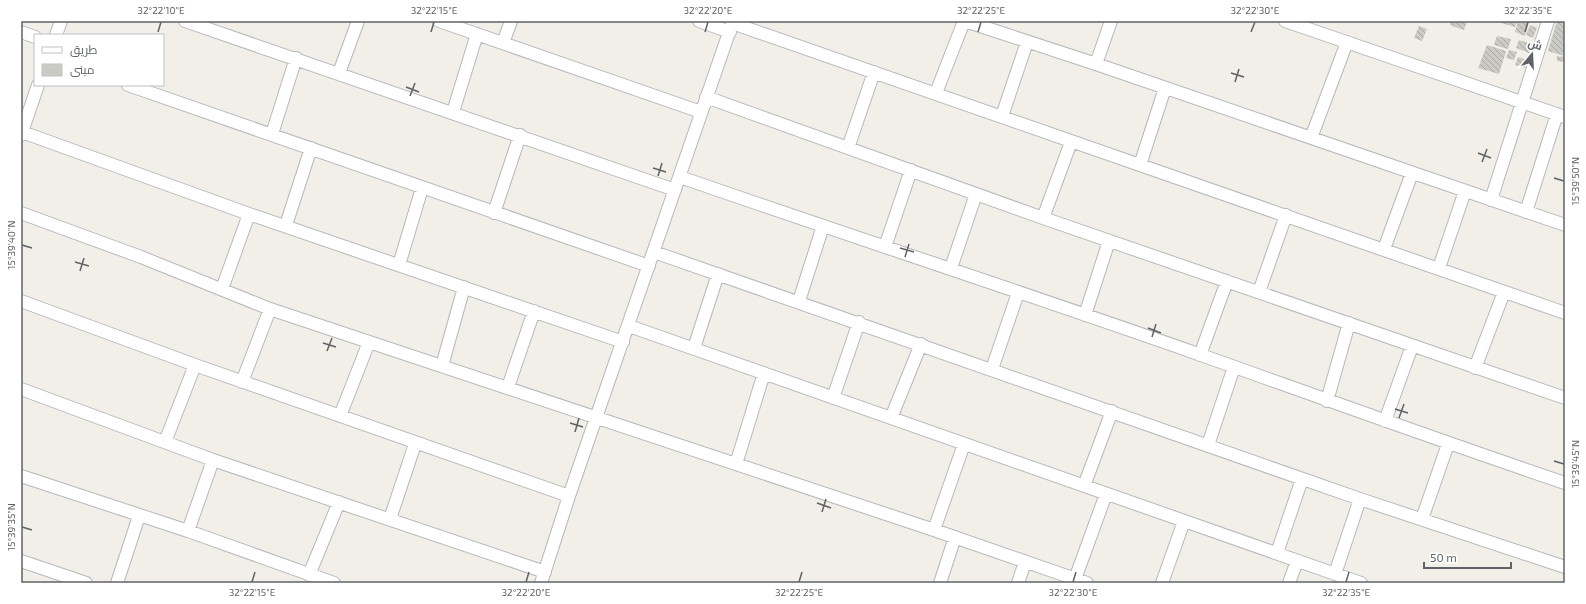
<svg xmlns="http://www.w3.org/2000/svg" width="1586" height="604" font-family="'Exo 2',Cairo,sans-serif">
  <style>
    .building { fill: url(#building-back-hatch) }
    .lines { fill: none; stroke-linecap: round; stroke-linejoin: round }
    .minor-casing { stroke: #b5b8bc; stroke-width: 14 }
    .minor { stroke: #fff; stroke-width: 12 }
    .ticks { fill: none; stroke: #5f6368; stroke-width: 1.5 }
    .neatline { fill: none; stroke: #5f6368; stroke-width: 1.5 }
    .ticks-label { font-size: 10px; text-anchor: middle; fill: #5f6368 }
  </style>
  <defs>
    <pattern id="building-back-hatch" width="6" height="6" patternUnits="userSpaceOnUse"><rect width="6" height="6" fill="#cccac5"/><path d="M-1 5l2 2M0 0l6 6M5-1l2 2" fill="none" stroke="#a9a8a4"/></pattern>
  </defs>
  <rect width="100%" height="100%" fill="#f1efe8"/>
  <!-- building -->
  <path class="building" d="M1451,21H1467L1464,30L1450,25Z
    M1502,21H1517L1515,27L1501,23Z
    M1518,21H1529L1525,36L1515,32Z
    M1557,21H1565V56L1548,51Z
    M1530,25L1537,28L1533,38L1526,35Z
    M1419,26L1427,29L1422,41L1414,38Z
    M1497,36L1511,39L1508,49L1494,45Z
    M1519,40L1532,44L1529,53L1516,48Z
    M1487,45L1506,51L1499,74L1478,68Z
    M1509,50L1517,52L1514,60L1506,58Z
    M1557,56L1565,57V62L1557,61Z
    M1518,57L1527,60L1525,68L1515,65Z"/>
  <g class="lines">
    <defs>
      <path id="minor" d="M185,21L675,190
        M439,21L701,112
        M699,21L730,32
        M965,21L1096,64L1565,225
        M1285,21L1565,117
        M732,23L1565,313
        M21,32L35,37
        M56,35L61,21
        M503,43L511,21
        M1096,64L1111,21
        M339,73L358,21
        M128,85L649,266
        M936,93L964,21
        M706,97L1043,218L1565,398
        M453,112L477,34
        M1002,116L1027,42
        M22,132L249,214L623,342
        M272,134L296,58
        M21,135L38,85
        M1311,138L1347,42
        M848,148L874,72
        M1140,165L1165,88
        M680,177C853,237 1028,294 1201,355C1322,398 1443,442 1565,483
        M1491,200L1548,21
        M1526,212L1557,114
        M21,213L141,257L270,309L934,530L1087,583
        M494,213L520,135
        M1043,218L1071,142
        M286,225L311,148
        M885,247L911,170
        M1384,249L1412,173
        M654,252L1360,499L1565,567
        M399,265L422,188
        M951,268L976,194
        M1439,268L1465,191
        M222,289L249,214
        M1259,292L1286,215
        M21,301L195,365L569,496
        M799,301L823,226
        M1085,315L1109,241
        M629,326L1361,583
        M694,348L718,274
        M1200,355L1227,281
        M442,366L464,287
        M1475,368L1504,292
        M992,369L1018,293
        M242,382L270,309
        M508,387L534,311
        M21,389L213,460L545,572
        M833,398L859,322
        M1327,401L1349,323
        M340,416L369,342
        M891,418L921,344
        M1385,421L1412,346
        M165,442L195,365
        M1208,445L1234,367
        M736,464L764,373
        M21,476L188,531L334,583
        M1084,486L1112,411
        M390,519L415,444
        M1422,519L1448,444
        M934,530L964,444
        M188,531L213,460
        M1277,553L1302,479
        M21,561L86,583
        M1335,574L1360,499
        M309,575L339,502
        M1075,579L1106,494
        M117,583L139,516
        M541,583L569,496L733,21
        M940,583L955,537
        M1018,583L1025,562
        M1162,583L1184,521
        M1289,583L1297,561"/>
    </defs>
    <!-- minor casing -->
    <use href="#minor" class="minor-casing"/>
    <!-- minor -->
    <use href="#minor" class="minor"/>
  </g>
  <!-- ticks -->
  <path class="ticks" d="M158,32L161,22M431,32L434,22M705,32L708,22M978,32L981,22M1251,32L1255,22M1525,32L1528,22M1231,73L1244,77M1235,82L1239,69M406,87L419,92M410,96L415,83M1478,153L1491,158M1482,162L1487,149M653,168L666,172M658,176L662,163M1554,178L1564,181M22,245L32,248M900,248L914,252M905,257L909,244M75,262L89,266M80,271L84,258M1148,328L1161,333M1152,337L1156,324M323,343L336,347M327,351L332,338M1395,409L1408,413M1399,418L1404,404M570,423L583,427M575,432L579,418M1554,461L1564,464M817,503L831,508M822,512L826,499M22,527L32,530M252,582L255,572M526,582L529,572M799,582L802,572M1073,582L1076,572M1346,582L1349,572"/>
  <!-- border -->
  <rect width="1586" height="604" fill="none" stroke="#ffffff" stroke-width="44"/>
  <!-- legend -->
  <rect x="34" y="34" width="130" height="52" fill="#ffffff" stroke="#bfc1c3"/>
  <rect x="42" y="47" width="20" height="6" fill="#ffffff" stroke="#bfc1c3"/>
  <text x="70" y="54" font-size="12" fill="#5f6368">طريق</text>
  <rect x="42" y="64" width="20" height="12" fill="#cccac5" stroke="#bfc1c3"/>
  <text x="70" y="74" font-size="12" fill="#5f6368">مبنى</text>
  <!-- north arrow -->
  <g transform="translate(1532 54) rotate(18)" stroke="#ffffff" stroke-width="3" paint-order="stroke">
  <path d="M0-3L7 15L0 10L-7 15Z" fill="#5f6368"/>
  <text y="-6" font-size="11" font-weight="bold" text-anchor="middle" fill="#5f6368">ش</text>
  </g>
  <!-- scale -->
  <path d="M1424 562v6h87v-6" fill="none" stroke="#5f6368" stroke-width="2"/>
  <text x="1430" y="562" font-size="12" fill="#5f6368" stroke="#ffffff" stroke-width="3" paint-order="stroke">50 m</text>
  <rect x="22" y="22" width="1542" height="560" class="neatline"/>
  <g class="ticks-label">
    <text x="161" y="14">32°22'10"E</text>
    <text x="434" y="14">32°22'15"E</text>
    <text x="708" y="14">32°22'20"E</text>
    <text x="981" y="14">32°22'25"E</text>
    <text x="1255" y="14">32°22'30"E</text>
    <text x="1528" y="14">32°22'35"E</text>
    <text transform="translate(1575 181) rotate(-90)" y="4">15°39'50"N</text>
    <text transform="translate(11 245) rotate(-90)" y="4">15°39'40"N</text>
    <text transform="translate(1575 464) rotate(-90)" y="4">15°39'45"N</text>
    <text transform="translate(11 527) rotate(-90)" y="4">15°39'35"N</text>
    <text x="252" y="596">32°22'15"E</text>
    <text x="526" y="596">32°22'20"E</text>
    <text x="799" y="596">32°22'25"E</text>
    <text x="1073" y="596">32°22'30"E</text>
    <text x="1346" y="596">32°22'35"E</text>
  </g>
</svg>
